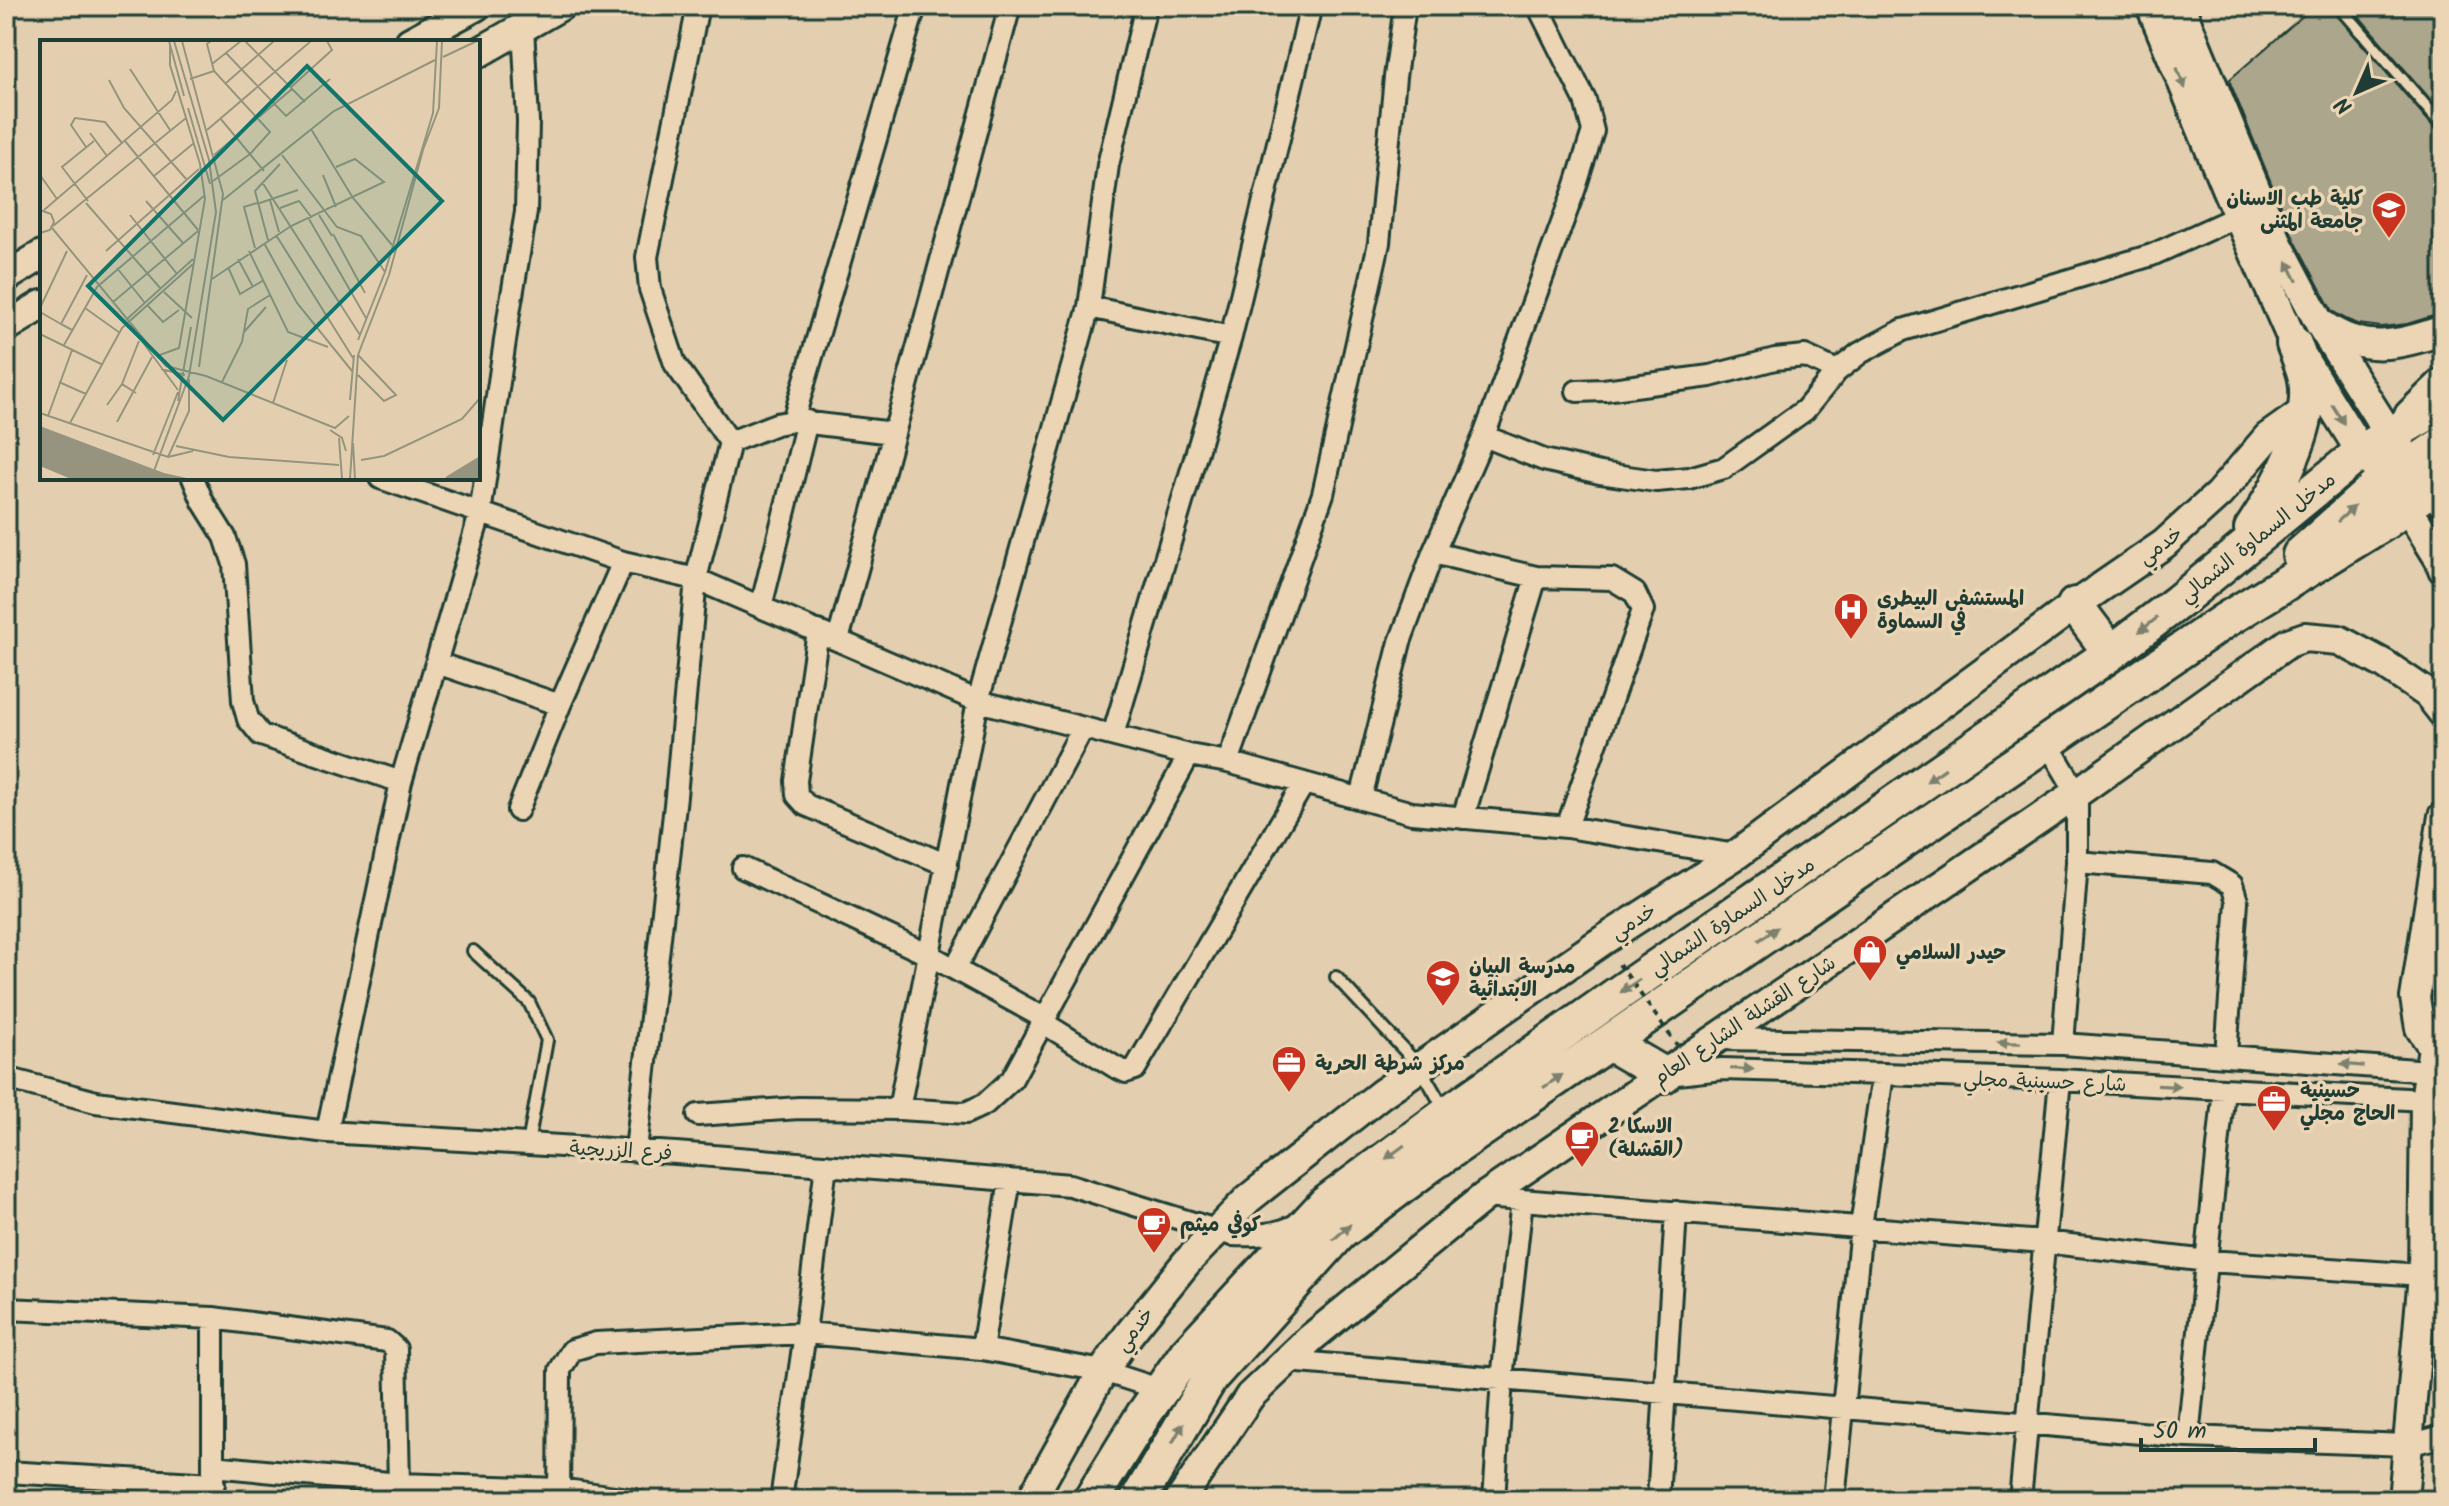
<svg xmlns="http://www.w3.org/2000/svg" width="2449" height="1506" font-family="Kalam,'Playpen Sans Arabic',sans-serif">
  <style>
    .building { fill: #aca68c; stroke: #1f3d34; stroke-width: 2 }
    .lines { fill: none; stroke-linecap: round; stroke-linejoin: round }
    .lane-casing { stroke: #1f3d34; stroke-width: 16 }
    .street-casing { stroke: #1f3d34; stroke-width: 26 }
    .secondary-casing { stroke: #1f3d34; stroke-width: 34 }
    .highway-casing { stroke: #1f3d34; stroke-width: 40 }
    .lane { stroke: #ebd5b4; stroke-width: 10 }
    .street { stroke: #ebd5b4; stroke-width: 20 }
    .secondary { stroke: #ebd5b4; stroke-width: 28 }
    .highway { stroke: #ebd5b4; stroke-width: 34 }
    .path-bridge { stroke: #1f3d34; stroke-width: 4; stroke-dasharray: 6 6; stroke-linecap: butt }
    .oneway { fill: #7b816e }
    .labels { text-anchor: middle; stroke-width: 7; stroke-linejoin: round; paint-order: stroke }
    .poi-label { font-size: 20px; font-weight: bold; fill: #1f3d34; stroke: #ebd5b4; text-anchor: start }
    .street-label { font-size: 20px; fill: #1f3d34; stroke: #ebd5b4 }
    .inset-road { fill: none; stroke: #95957e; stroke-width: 2 }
    .view { fill: #0f766e; fill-opacity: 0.15; stroke: #0f766e; stroke-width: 4 }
    .inset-edge { fill: none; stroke: #1f3d34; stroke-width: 4 }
  </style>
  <rect width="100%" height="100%" fill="#e3cfaf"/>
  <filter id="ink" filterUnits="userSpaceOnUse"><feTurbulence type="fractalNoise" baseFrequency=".0125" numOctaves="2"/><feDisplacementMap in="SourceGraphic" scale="16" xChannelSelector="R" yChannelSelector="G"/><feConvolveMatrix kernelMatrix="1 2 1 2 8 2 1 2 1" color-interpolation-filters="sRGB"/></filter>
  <g filter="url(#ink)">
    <!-- building -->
    <path class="building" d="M2314,6H2331L2333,11L2437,131L2443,134V313L2407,324L2381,327L2358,324L2346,319L2332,311L2294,239L2229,80Z
      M2350,6H2443V114Z"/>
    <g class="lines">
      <defs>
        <path id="lane" d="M2339,6L2443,126
          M473,951L529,1002L547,1040L528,1144
          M1336,977L1420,1067L1444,1109"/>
        <path id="street" d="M1089,307L1231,337
          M1577,391L1604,390L1710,376L1775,359L1805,356L1837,371
          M793,421L915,6
          M1484,436L1544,460L1600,473L1656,481L1689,478L1724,468L1805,410L1837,371L1860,353L1903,330L2152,255L2238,216
          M730,442L776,424L793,421L893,433
          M193,478L203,502L225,537L234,564L243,701L248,719L261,735L401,782
          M380,478L623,562L696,579L978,701L1189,755L1228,762L1412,813L1567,827L1736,855
          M1433,553L1536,577L1612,579L1635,593L1643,610L1567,827
          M761,607L807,421
          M818,631L796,781L797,795L806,805L947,865
          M838,640L1010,6
          M437,663L560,705
          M1113,735L1231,337L1311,6
          M2047,742L2077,793V862L2063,1044
          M1228,762L1323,494L1379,243L1395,77L1405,6
          M1361,798L1400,642L1433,553L1484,436L1575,188L1593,131L1585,100L1538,6
          M518,810L560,705L623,562
          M1463,818L1536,577
          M2077,862L2212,873L2232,885L2237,901L2226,1055
          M743,868L929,955L1044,1018
          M955,969L1083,728
          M1042,1022L1115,1067L1126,1072L1135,1069L1304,783
          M1717,1039L2063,1044L2443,1072
          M1668,1075L1722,1069L1883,1074L2060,1080L2425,1100
          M6,1078L96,1102L327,1132L676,1153L1070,1185L1232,1235C1256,1236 1277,1235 1298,1224
          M899,1109L978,701L1089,307L1108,165L1146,6
          M698,1115L799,1108L899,1109L966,1113L985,1104L1012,1079L1189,755
          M327,1132L401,782L480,514L509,313L526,212L528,121L523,27
          M636,1150L676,796L696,579L730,442L675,364L650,289L647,257L698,6
          M1484,1197L2044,1242L2208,1261L2423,1275
          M6,1309L213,1318L387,1341L396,1349L399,1484L398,1500
          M213,1318V1500
          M982,1349L1010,1180
          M1287,1361L2188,1437L2408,1445L2443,1436
          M2188,1437L2224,1089
          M213,1466L399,1484L559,1489L636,1500
          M6,1472L214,1484
          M559,1500L560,1370L572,1350L596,1343L805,1333L982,1349L1103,1371L1162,1390
          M781,1500L805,1333L826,1165
          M1494,1500L1502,1379L1522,1200
          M1658,1500L1676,1212
          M1834,1500L1861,1227L1883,1074
          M2020,1500L2060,1080"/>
        <path id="secondary" d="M2151,6L2226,188L2294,344L2361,452L2386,478L2406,505L2440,560L2443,569
          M2180,6L2279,246L2320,324L2389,434L2443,503
          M410,42L476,6
          M478,53L560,6
          M6,277L42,255
          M2323,325C2363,354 2399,346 2443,330
          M6,327L42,305
          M2409,415L2443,382
          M2433,1047L2420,1028L2415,998L2443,816
          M1031,1500L1103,1371L1129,1334L1186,1263L1248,1199L1381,1094L1602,941L1736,855L2075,605L2164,544L2219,494L2268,437L2306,410
          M1180,1500L1250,1396L1311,1338L1484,1197L2077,793L2288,643L2305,637L2339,640L2384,664L2428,694L2443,713
          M2403,1500L2423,1275L2425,1100L2433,1047"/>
        <path id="highway" d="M2404,500C2395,470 2422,459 2443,444
          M2252,529C2277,492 2314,425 2306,379C2304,367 2298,355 2294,344
          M2300,555L2386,478C2398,463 2397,451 2389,434
          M2075,605L2111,653
          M1609,1043L1664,1075
          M1091,1500L1144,1414L1187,1353L1325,1204L1447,1114L1625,989L2111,653L2178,602L2361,452L2443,404
          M1138,1500L1210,1378L1340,1233L1430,1165L2224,621L2385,522L2443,479"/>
      </defs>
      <!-- lane casing -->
      <use href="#lane" class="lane-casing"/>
      <!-- street casing -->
      <use href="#street" class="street-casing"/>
      <!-- secondary casing -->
      <use href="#secondary" class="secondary-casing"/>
      <!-- highway casing -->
      <use href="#highway" class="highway-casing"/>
      <!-- lane -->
      <use href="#lane" class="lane"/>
      <!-- street -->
      <use href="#street" class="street"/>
      <!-- secondary -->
      <use href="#secondary" class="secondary"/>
      <!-- highway -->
      <use href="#highway" class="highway"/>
      <!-- path-bridge -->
      <path class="path-bridge" d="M1619,964L1677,1045"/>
    </g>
    <!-- one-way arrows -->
    <defs><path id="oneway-solid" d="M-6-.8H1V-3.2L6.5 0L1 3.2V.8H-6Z" transform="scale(2)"/></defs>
    <g class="oneway">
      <use href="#oneway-solid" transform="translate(2181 78) rotate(68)"/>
      <use href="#oneway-solid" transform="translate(2292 271) rotate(-117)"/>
      <use href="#oneway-solid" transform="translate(2338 414) rotate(58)"/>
      <use href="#oneway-solid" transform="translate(2346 514) rotate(-42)"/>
      <use href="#oneway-solid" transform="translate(2148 625) rotate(142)"/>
      <use href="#oneway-solid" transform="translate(1936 775) rotate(145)"/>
      <use href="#oneway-solid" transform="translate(1768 934) rotate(-35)"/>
      <use href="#oneway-solid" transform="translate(1630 986) rotate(146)"/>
      <use href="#oneway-solid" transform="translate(2009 1043) rotate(-179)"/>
      <use href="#oneway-solid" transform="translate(2352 1065) rotate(-175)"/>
      <use href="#oneway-solid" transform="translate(1742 1069) rotate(2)"/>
      <use href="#oneway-solid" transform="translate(1553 1081) rotate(-34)"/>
      <use href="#oneway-solid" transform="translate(2169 1086) rotate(3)"/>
      <use href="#oneway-solid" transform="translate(1395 1152) rotate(144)"/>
      <use href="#oneway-solid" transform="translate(1342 1232) rotate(-42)"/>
      <use href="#oneway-solid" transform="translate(1178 1433) rotate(-60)"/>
    </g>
  </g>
  <!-- icons -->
  <defs>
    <symbol id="university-pin" viewBox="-11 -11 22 30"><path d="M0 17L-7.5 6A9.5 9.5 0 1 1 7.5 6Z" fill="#c8321e" stroke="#ebd5b4"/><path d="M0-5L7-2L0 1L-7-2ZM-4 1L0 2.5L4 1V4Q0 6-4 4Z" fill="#fff"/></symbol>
    <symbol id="hospital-pin" viewBox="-11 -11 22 30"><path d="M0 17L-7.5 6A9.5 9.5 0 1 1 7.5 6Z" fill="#c8321e" stroke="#ebd5b4"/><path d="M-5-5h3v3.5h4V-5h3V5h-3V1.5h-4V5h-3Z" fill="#fff"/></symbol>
    <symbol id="shop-pin" viewBox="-11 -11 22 30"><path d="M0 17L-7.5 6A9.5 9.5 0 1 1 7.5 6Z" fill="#c8321e" stroke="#ebd5b4"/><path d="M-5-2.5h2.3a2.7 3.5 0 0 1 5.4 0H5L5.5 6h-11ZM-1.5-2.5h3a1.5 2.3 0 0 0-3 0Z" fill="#fff"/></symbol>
    <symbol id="school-pin" viewBox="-11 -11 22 30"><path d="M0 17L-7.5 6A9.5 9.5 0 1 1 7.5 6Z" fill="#c8321e" stroke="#ebd5b4"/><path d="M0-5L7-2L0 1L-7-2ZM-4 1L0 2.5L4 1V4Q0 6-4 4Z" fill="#fff"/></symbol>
    <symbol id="office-pin" viewBox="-11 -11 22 30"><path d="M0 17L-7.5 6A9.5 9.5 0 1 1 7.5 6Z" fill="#c8321e" stroke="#ebd5b4"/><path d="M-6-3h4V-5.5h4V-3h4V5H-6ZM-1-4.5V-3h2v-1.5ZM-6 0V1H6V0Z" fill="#fff"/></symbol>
    <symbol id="cafe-pin" viewBox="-11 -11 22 30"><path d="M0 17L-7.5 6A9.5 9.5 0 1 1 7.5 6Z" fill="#c8321e" stroke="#ebd5b4"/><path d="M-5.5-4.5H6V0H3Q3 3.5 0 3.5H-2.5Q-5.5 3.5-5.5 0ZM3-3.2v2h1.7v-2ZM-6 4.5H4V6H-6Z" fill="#fff"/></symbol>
  </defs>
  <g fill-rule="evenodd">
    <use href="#university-pin" x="2369" y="189" width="40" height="54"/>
    <use href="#hospital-pin" x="1831" y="590" width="40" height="54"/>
    <use href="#shop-pin" x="1850" y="932" width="40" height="54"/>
    <use href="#school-pin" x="1423" y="957" width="40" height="54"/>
    <use href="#office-pin" x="1269" y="1043" width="40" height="54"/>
    <use href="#office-pin" x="2254" y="1082" width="40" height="54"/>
    <use href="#cafe-pin" x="1562" y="1118" width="40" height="54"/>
    <use href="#cafe-pin" x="1134" y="1204" width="40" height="54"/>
  </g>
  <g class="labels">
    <!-- poi labels -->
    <g class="poi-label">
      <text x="2363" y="205" text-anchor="end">كلية طب الاسنان<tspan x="2363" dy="23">جامعة المثنى</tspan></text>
      <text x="1877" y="605">المستشفى البيطري<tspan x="1877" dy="23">في السماوة</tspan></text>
      <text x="1896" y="959">حيدر السلامي</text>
      <text x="1469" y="973">مدرسة البيان<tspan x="1469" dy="23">الابتدائية</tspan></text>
      <text x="1315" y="1070">مركز شرطة الحرية</text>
      <text x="2300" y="1097">حسينية<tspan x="2300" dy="23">الحاج مجلي</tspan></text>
      <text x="1608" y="1133">الاسكا 2<tspan x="1608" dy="23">(القشلة)</tspan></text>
      <text x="1180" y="1231">كوفي ميثم</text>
    </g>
    <!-- street labels -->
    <g class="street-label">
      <text transform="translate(2257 537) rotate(-39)" y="7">مدخل السماوة الشمالي</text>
      <text transform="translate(2160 545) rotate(-37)" y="7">خدمي</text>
      <text transform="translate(1732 916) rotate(-34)" y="7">مدخل السماوة الشمالي</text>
      <text transform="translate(1633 921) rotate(-33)" y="7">خدمي</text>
      <text transform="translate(1744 1020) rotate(-34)" y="7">شارع القشلة الشارع العام</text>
      <text transform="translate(2045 1081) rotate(2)" y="7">شارع حسينية مجلي</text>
      <text transform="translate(621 1150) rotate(3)" y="7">فرع الزريجية</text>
      <text transform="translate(1134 1329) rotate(-53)" y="7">خدمي</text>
    </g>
  </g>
  <!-- overview -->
  <g transform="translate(40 40)">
    <rect width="440" height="440" fill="#e3cfaf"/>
    <path d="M0,386L124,433L151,439H31L0,426ZM440,416V439H404L407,436Z" fill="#96947f"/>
    <path class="inset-road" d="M129,1L144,56M142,1L183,154L159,327M171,1L167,4L174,31L230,92L210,114L173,141M205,1L265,62M186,13L246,76L290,39M403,17L437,1M172,24L201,1M90,29L130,90M150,39L174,31M69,40L84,68L147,140M186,43L234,1M250,48L292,10L287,1M148,68L170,144M180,78L224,131M271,89L313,158L352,205M167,90L271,1M50,93L67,116M85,101L158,190M46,107L31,85L35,78L65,82L82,103M174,115L252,49M242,115L297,187L321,196L345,232M0,135L17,159M283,135L296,167M114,136L154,103M222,142L320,295M183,160L294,71L395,20M230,160L239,192M48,161L22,127L54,101M106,161L143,203M46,163L121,249M217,164L258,150M240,168L259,161L272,178M0,170L11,174L14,182L10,190L0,193M4,170L132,60L136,51M90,175L137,234M279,175L292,196M269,179L326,278M13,186L146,78M12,188L126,326L166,336L295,388L309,376M293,194L325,253M236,195L313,318M228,200L215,151L240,124M224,203L257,263L312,331M215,208L204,167L217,163M66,211L159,129M209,211L248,292L288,307M198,219L213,247M188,227L200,254L224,240M77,228L105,263M172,239L251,186L344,142L315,119L296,127M124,252L152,278M73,262L158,191M108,266L123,282L139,270M0,268L27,211M45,268L80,293M0,272L21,284M86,280L153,219M90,285L138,350M32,290L21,284L47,235M204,292L226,267M0,294L63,325M318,300L345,232L393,73L397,1M24,305L57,247L165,155M117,316L139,308L165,159L160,124L130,25V5M121,329L145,335M318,335L344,361L356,355L318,315M19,342L46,354M182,342L202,302L208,269L230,255M96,353L82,344L99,301M310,360L314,315M138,361L151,287M233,363L247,320M67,365L82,344M0,373L128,417L149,371V339M8,376L32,310M77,382L112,317M30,383L82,288L153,224M290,390L302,398L306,411M299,398L302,439M313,403L315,439M136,406L189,417L299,425M113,415L138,352M128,417L153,411M321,420L344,416L422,379L440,358M111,439L149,336L176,172L169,120L134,1M310,439L318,315L349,235L383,110L399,68L402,1"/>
    <path class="view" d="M267,26L402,161L183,380L48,246Z"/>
    <rect width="440" height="440" class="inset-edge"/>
  </g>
  <!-- margin -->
  <rect width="2449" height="1506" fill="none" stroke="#ebd5b4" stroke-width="32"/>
  <rect x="16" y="16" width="2417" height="1474" fill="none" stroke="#1f3d34" stroke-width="3" filter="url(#ink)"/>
  <!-- north arrow -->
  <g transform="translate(2357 92) rotate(225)" stroke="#ebd5b4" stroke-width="6" paint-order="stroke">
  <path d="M0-6L14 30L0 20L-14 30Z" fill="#1f3d34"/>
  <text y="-12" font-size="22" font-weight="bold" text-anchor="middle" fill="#1f3d34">N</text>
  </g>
  <!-- scale -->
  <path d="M2141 1438v12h174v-12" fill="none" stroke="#1f3d34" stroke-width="4"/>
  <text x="2153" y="1438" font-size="24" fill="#1f3d34" stroke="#ebd5b4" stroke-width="6" paint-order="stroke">50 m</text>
</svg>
